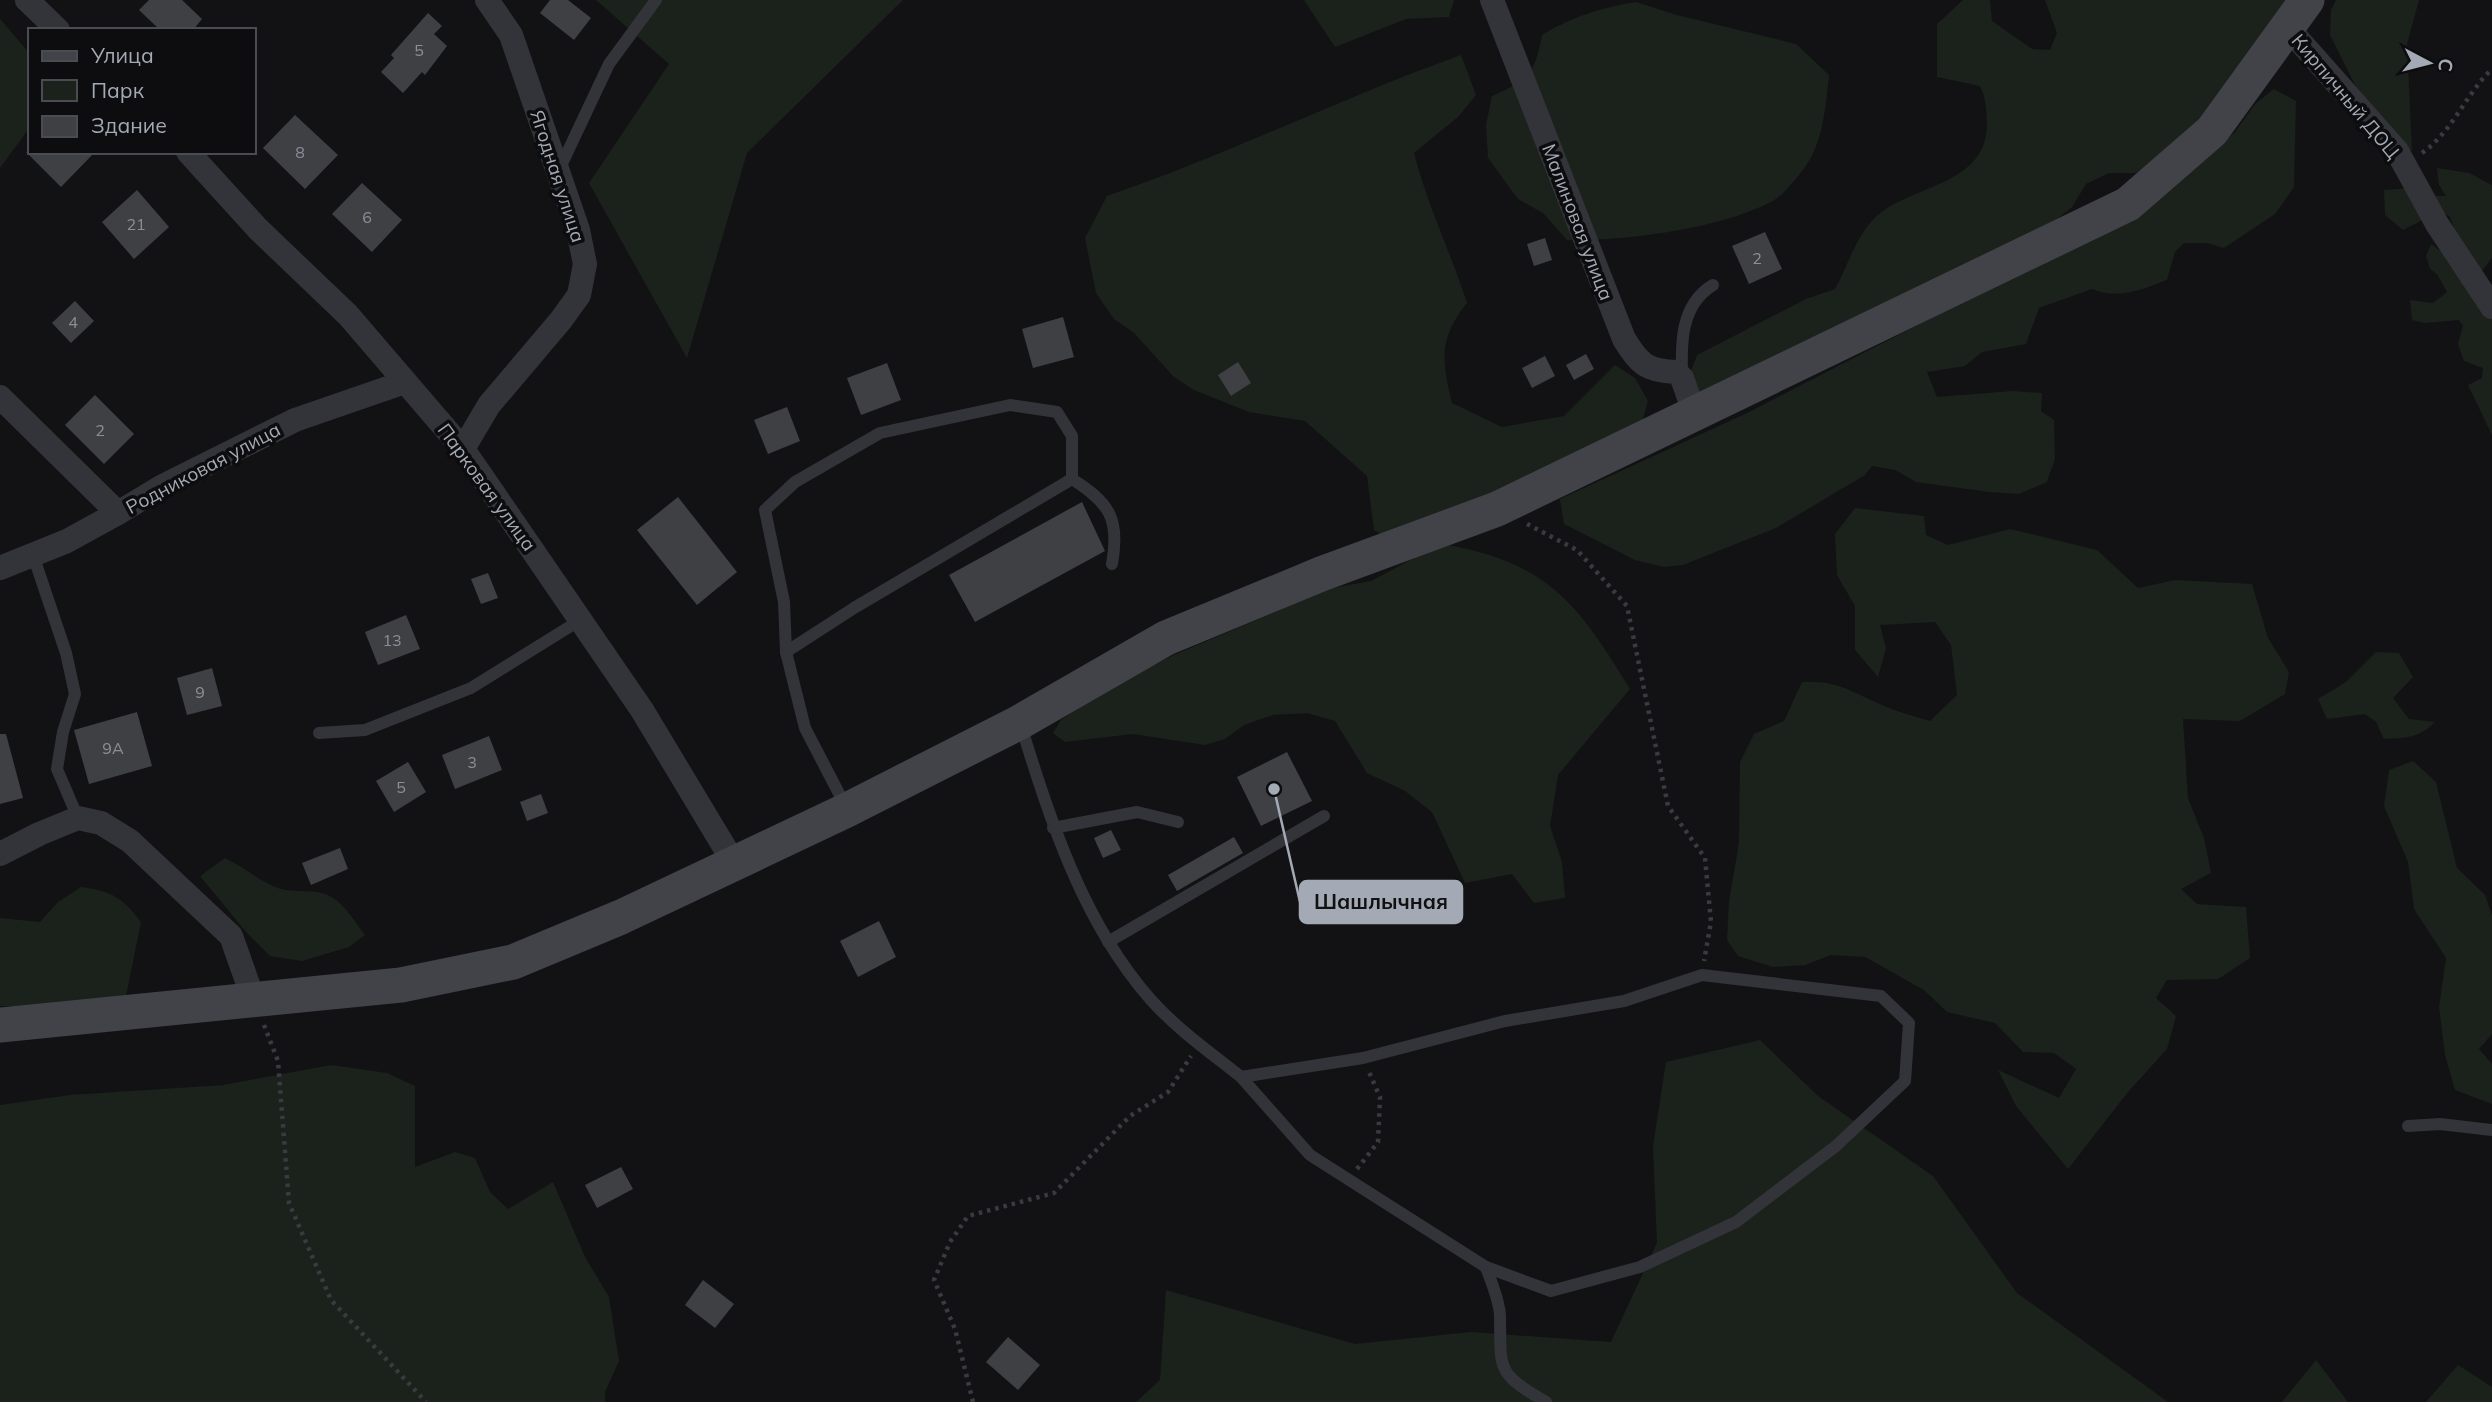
<svg xmlns="http://www.w3.org/2000/svg" width="2492" height="1402" font-family="Mulish,sans-serif">
  <rect width="100%" height="100%" fill="#121214"/>
  <g fill="#1a221b">
    <polygon points="596,0 903,0 747,153 687,358 589,183 669,64"/>
    <polygon points="1304,0 1454,0 1449,17 1406,19 1335,47"/>
    <path d="M1963 0H1990L1992 21 2032 49 2050 50 2057 33 2045 0H2301L2255 63 2160 165 2135 173H2109L2086 184 2072 207 2046 228 1701 397 1684 390 1697 355 1806 299 1835 289C1849 264 1856 234 1878 215 1915 184 1988 185 1987 122 1986 108 1986 98 1980 86L1937 77V24Z"/>
    <polygon points="2336,0 2419,0 2407,44 2412,151 2378,131 2330,35 2331,10"/>
    <path d="M1636 2 1677 15 1796 44 1829 75C1826 105 1823 143 1805 167 1797 178 1783 196 1771 202 1718 229 1626 241 1567 240L1543 213 1518 199 1488 158 1486 125 1492 96C1528 80 1535 74 1542 35 1573 16 1601 8 1636 2Z"/>
    <polygon points="0,19 30,54 30,127 0,168"/>
    <path d="M1461 55 1476 95 1458 117 1414 153C1427 204 1451 253 1467 303 1438 339 1442 361 1452 403L1502 427 1564 416 1615 365 1635 378 1648 401 1640 429 1388 538 1374 530 1367 476 1305 421 1249 412 1194 390 1174 377 1134 333 1114 319 1096 293 1085 238 1107 196C1227 155 1341 98 1461 55Z"/>
    <path d="M2274 89 2296 101 2294 187 2275 214 2224 248 2207 243H2184L2175 252 2167 280C2140 290 2119 300 2092 289L2039 308 2026 344 1982 352 1965 366 1927 372 1937 397 2013 391 2042 393 2041 411 2054 420 2055 459 2047 482 2019 494 1989 492 1916 482 1895 470 1872 466 1865 475 1776 528 1683 565 1664 567 1635 560 1564 524 1560 499 1745 414 1976 295 2168 189 2235 132 2255 104Z"/>
    <polygon points="2437,168 2469,173 2492,185 2492,258 2471,284 2492,310 2492,435 2468,385 2482,378 2483,368 2464,361 2458,344 2463,326 2459,320 2425,323 2412,320 2410,300 2433,303 2447,292 2437,274 2430,269 2426,256 2431,244 2450,258 2458,238 2450,217 2440,211 2403,230 2385,215 2384,190 2410,188 2419,196 2446,196 2439,185"/>
    <path d="M1855 508 1924 516 1926 535 1948 545 2010 529 2097 550 2138 588 2175 580 2252 584 2268 638 2289 672 2285 694 2240 721 2183 719 2188 798 2204 838 2211 873 2181 889 2197 904 2246 907 2250 958 2218 979 2167 980 2156 998 2176 1016 2167 1049 2128 1092 2068 1169 2016 1106 1998 1070 2059 1098 2076 1069 2054 1053 2023 1052 1995 1023 1947 1012 1924 990 1865 957 1831 955 1805 965 1773 967 1738 956 1727 940 1729 901 1739 843 1740 762 1754 734 1784 721 1802 682C1838 680 1851 692 1882 705 1897 712 1914 716 1930 721L1957 695 1951 645 1935 622 1880 625 1886 648 1878 677 1855 650V606L1837 575 1835 534Z"/>
    <path d="M1441 544C1546 561 1577 602 1630 689L1558 775 1550 826 1562 862 1565 898 1534 903 1512 874 1465 883 1432 812 1405 791 1367 773 1335 721 1307 713 1273 715 1244 725 1225 739 1205 745 1133 734 1065 742 1053 733 1061 720 1115 684 1174 655 1280 610 1310 592 1371 581Z"/>
    <path d="M2376 652 2399 653 2413 677 2393 698 2409 719 2435 722C2419 738 2406 738 2384 739L2376 722 2365 714 2327 719 2318 699 2346 682Z"/>
    <polygon points="2413,761 2436,782 2457,868 2485,895 2492,915 2492,1034 2479,1049 2492,1064 2492,1104 2455,1090 2445,1055 2439,1007 2446,958 2414,909 2408,862 2384,806 2389,770"/>
    <path d="M225 858C242 866 256 878 273 886 290 894 305 889 322 893 341 897 354 921 365 935L349 947 302 961 270 956 246 932 200 876Z"/>
    <path d="M81 887C111 891 122 897 141 922L126 996 39 1006H0V918L40 922 58 902Z"/>
    <polygon points="1760,1040 1818,1096 1933,1176 2017,1293 2168,1402 1136,1402 1160,1380 1166,1290 1355,1344 1471,1332 1611,1342 1657,1243 1653,1146 1666,1062"/>
    <polygon points="331,1065 387,1073 415,1086 415,1167 455,1152 475,1158 490,1192 508,1209 553,1182 585,1257 609,1297 619,1361 605,1392 605,1402 0,1402 0,1105 70,1095 223,1085"/>
    <polygon points="2316,1360 2348,1402 2282,1402"/>
    <polygon points="2458,1365 2492,1387 2492,1402 2426,1402"/>
  </g>
  <g fill="#3e4044">
    <polygon points="149,0 182,0 202,19 193,30 160,30 139,10"/>
    <polygon points="550,0 568,0 591,18 574,40 540,13"/>
    <polygon points="428,13 442,26 434,34 447,46 425,75 422,72 403,93 381,72 394,58 391,55"/>
    <polygon points="295,115 338,155 305,189 263,148"/>
    <polygon points="26,152 95,152 61,187"/>
    <polygon points="362,183 402,220 372,252 332,214"/>
    <polygon points="137,190 169,227 134,259 102,222"/>
    <polygon points="1765,232 1782,269 1749,284 1732,246"/>
    <polygon points="1545,238 1552,260 1534,266 1527,244"/>
    <polygon points="75,301 94,321 71,343 52,323"/>
    <polygon points="1063,317 1074,357 1033,368 1022,329"/>
    <polygon points="1586,354 1594,369 1574,380 1566,365"/>
    <polygon points="1545,356 1555,376 1532,388 1522,368"/>
    <polygon points="1238,362 1251,383 1231,396 1218,375"/>
    <polygon points="887,363 901,400 861,415 847,378"/>
    <polygon points="95,395 134,434 104,464 65,425"/>
    <polygon points="787,407 800,441 768,454 754,420"/>
    <polygon points="678,497 737,572 697,605 637,530"/>
    <polygon points="1082,502 1105,551 975,622 949,575"/>
    <polygon points="488,573 498,598 481,604 471,579"/>
    <polygon points="406,615 420,649 378,665 365,632"/>
    <polygon points="212,668 222,706 187,715 177,678"/>
    <polygon points="137,712 152,766 89,784 74,730"/>
    <polygon points="0,734 6,734 23,798 0,804"/>
    <polygon points="489,736 502,770 455,789 442,755"/>
    <polygon points="1287,752 1312,801 1261,826 1237,777"/>
    <polygon points="408,762 426,792 394,812 376,781"/>
    <polygon points="541,794 548,813 527,821 520,802"/>
    <polygon points="1111,830 1121,850 1103,858 1094,838"/>
    <polygon points="1234,837 1243,853 1177,891 1168,875"/>
    <polygon points="340,848 348,869 311,885 302,863"/>
    <polygon points="879,921 896,957 858,977 840,941"/>
    <polygon points="621,1167 633,1189 597,1208 585,1185"/>
    <polygon points="703,1280 734,1304 715,1328 685,1305"/>
    <polygon points="1008,1337 1040,1365 1018,1390 986,1362"/>
  </g>
  <g fill="none" stroke-linecap="round" stroke-linejoin="round">
    <g stroke="#393b40" stroke-width="4.5" stroke-dasharray="3.5 5" stroke-linecap="butt">
      <path d="M2422 153C2453 131 2465 95 2492 69"/>
      <polyline points="1527,524 1577,550 1627,606 1668,806 1705,858 1711,922 1704,961"/>
      <polyline points="264,1025 278,1061 289,1203 331,1300 426,1402"/>
      <polyline points="1357,1169 1378,1142 1380,1097 1369,1072"/>
      <polyline points="973,1402 955,1329 934,1280 950,1242 968,1216 1054,1193 1130,1116 1168,1092 1191,1056"/>
    </g>
    <g stroke="#333439" stroke-width="12">
      <polyline points="559,170 609,64 656,0"/>
      <path d="M1682 377C1681 344 1680 305 1713 285"/>
      <polyline points="33,555 66,653 75,694 63,732 57,769 78,818"/>
      <polyline points="786,652 854,608 1072,479"/>
      <path d="M1021 726C1051 822 1083 923 1151 1000 1177 1029 1211 1053 1241 1077L1363 1058 1505 1021 1624 1001 1702 975 1881 996 1909 1023 1905 1081 1836 1146 1736 1222 1640 1267 1551 1291 1486 1267 1310 1155 1241 1077"/>
      <polyline points="319,733 365,730 471,688 582,619"/>
      <path d="M846 807 805 728 786 652 784 602 765 510 795 482 880 433 1010 405 1057 412 1072 436V479C1110 503 1120 519 1112 564"/>
      <polyline points="1053,828 1137,812 1178,822"/>
      <polyline points="1108,942 1324,816"/>
      <polyline points="2408,1126 2440,1124 2492,1130"/>
      <path d="M1486 1267C1491 1282 1499 1299 1500 1315 1501 1370 1495 1372 1546 1402"/>
    </g>
    <g stroke="#333439" stroke-width="24">
      <polyline points="27,0 58,30"/>
      <path d="M1492 0 1624 339C1639 364 1647 371 1676 372L1682 378 1694 412"/>
      <polyline points="2288,28 2397,151 2437,224 2492,307"/>
      <polyline points="188,152 258,229 348,315 463,449 642,710 734,863"/>
      <polyline points="0,397 118,513 161,487 295,420 405,382"/>
      <polyline points="463,449 489,405 561,320 579,295 585,264 578,230 511,35 487,0"/>
      <polyline points="0,568 67,541 118,513"/>
      <polyline points="0,854 39,834 78,818 101,823 130,841 231,936 253,998"/>
    </g>
    <polyline stroke="#414349" stroke-width="35" points="0,1025 401,985 513,962 621,917 847,810 1020,722 1166,638 1321,574 1497,509 2128,204 2212,131 2307,0"/>
  </g>
  <g text-anchor="middle" stroke-width="7" stroke-linejoin="round" paint-order="stroke">
    <g font-size="16" fill="#8a9099">
      <text x="419" y="56">5</text>
      <text x="300" y="158">8</text>
      <text x="367" y="223">6</text>
      <text x="136" y="230">21</text>
      <text x="1757" y="264">2</text>
      <text x="73" y="328">4</text>
      <text x="100" y="436">2</text>
      <text x="392" y="646">13</text>
      <text x="200" y="698">9</text>
      <text x="113" y="754">9А</text>
      <text x="472" y="768">3</text>
      <text x="401" y="793">5</text>
    </g>
    <g font-size="19" fill="#a3aab5" stroke="#0d0d0f">
      <text transform="translate(2346 96) rotate(50)" y="7">Кирпичный ДОЦ</text>
      <text transform="translate(558 176) rotate(72)" y="7">Ягодная улица</text>
      <text transform="translate(1578 222) rotate(69)" y="7">Малиновая улица</text>
      <text transform="translate(203 468) rotate(-28)" y="7">Родниковая улица</text>
      <text transform="translate(487 487) rotate(54)" y="7">Парковая улица</text>
    </g>
  </g>
  <path fill="none" stroke="#a3aab5" stroke-width="2.5" d="M1274 789L1300 902"/>
  <circle fill="#a3aab5" stroke="#0d0d0f" stroke-width="2.5" cx="1274" cy="789" r="7"/>
  <rect fill="#a3aab5" stroke="#a3aab5" stroke-width="2.5" x="1300" y="881" width="162" height="42" rx="7"/>
  <g font-size="21" text-anchor="middle" font-weight="bold" fill="#111">
    <text x="1381" y="909">Шашлычная</text>
  </g>
  <rect x="28" y="28" width="228" height="126" fill="#0d0d0f" stroke="#494c51" stroke-width="2"/>
  <rect x="42" y="51" width="35" height="10" fill="#414349" stroke="#494c51" stroke-width="2"/>
  <text x="91" y="63" font-size="21" fill="#a3aab5">Улица</text>
  <rect x="42" y="80" width="35" height="21" fill="#1a221b" stroke="#494c51" stroke-width="2"/>
  <text x="91" y="98" font-size="21" fill="#a3aab5">Парк</text>
  <rect x="42" y="116" width="35" height="21" fill="#3e4044" stroke="#494c51" stroke-width="2"/>
  <text x="91" y="133" font-size="21" fill="#a3aab5">Здание</text>
  <g transform="translate(2429 63) rotate(97)" stroke="#0d0d0f" stroke-width="5" paint-order="stroke">
  <path d="M0-5L12 26L0 18L-12 26Z" fill="#a3aab5"/>
  <text y="-10" font-size="19" font-weight="bold" text-anchor="middle" fill="#a3aab5">С</text>
  </g>
</svg>
